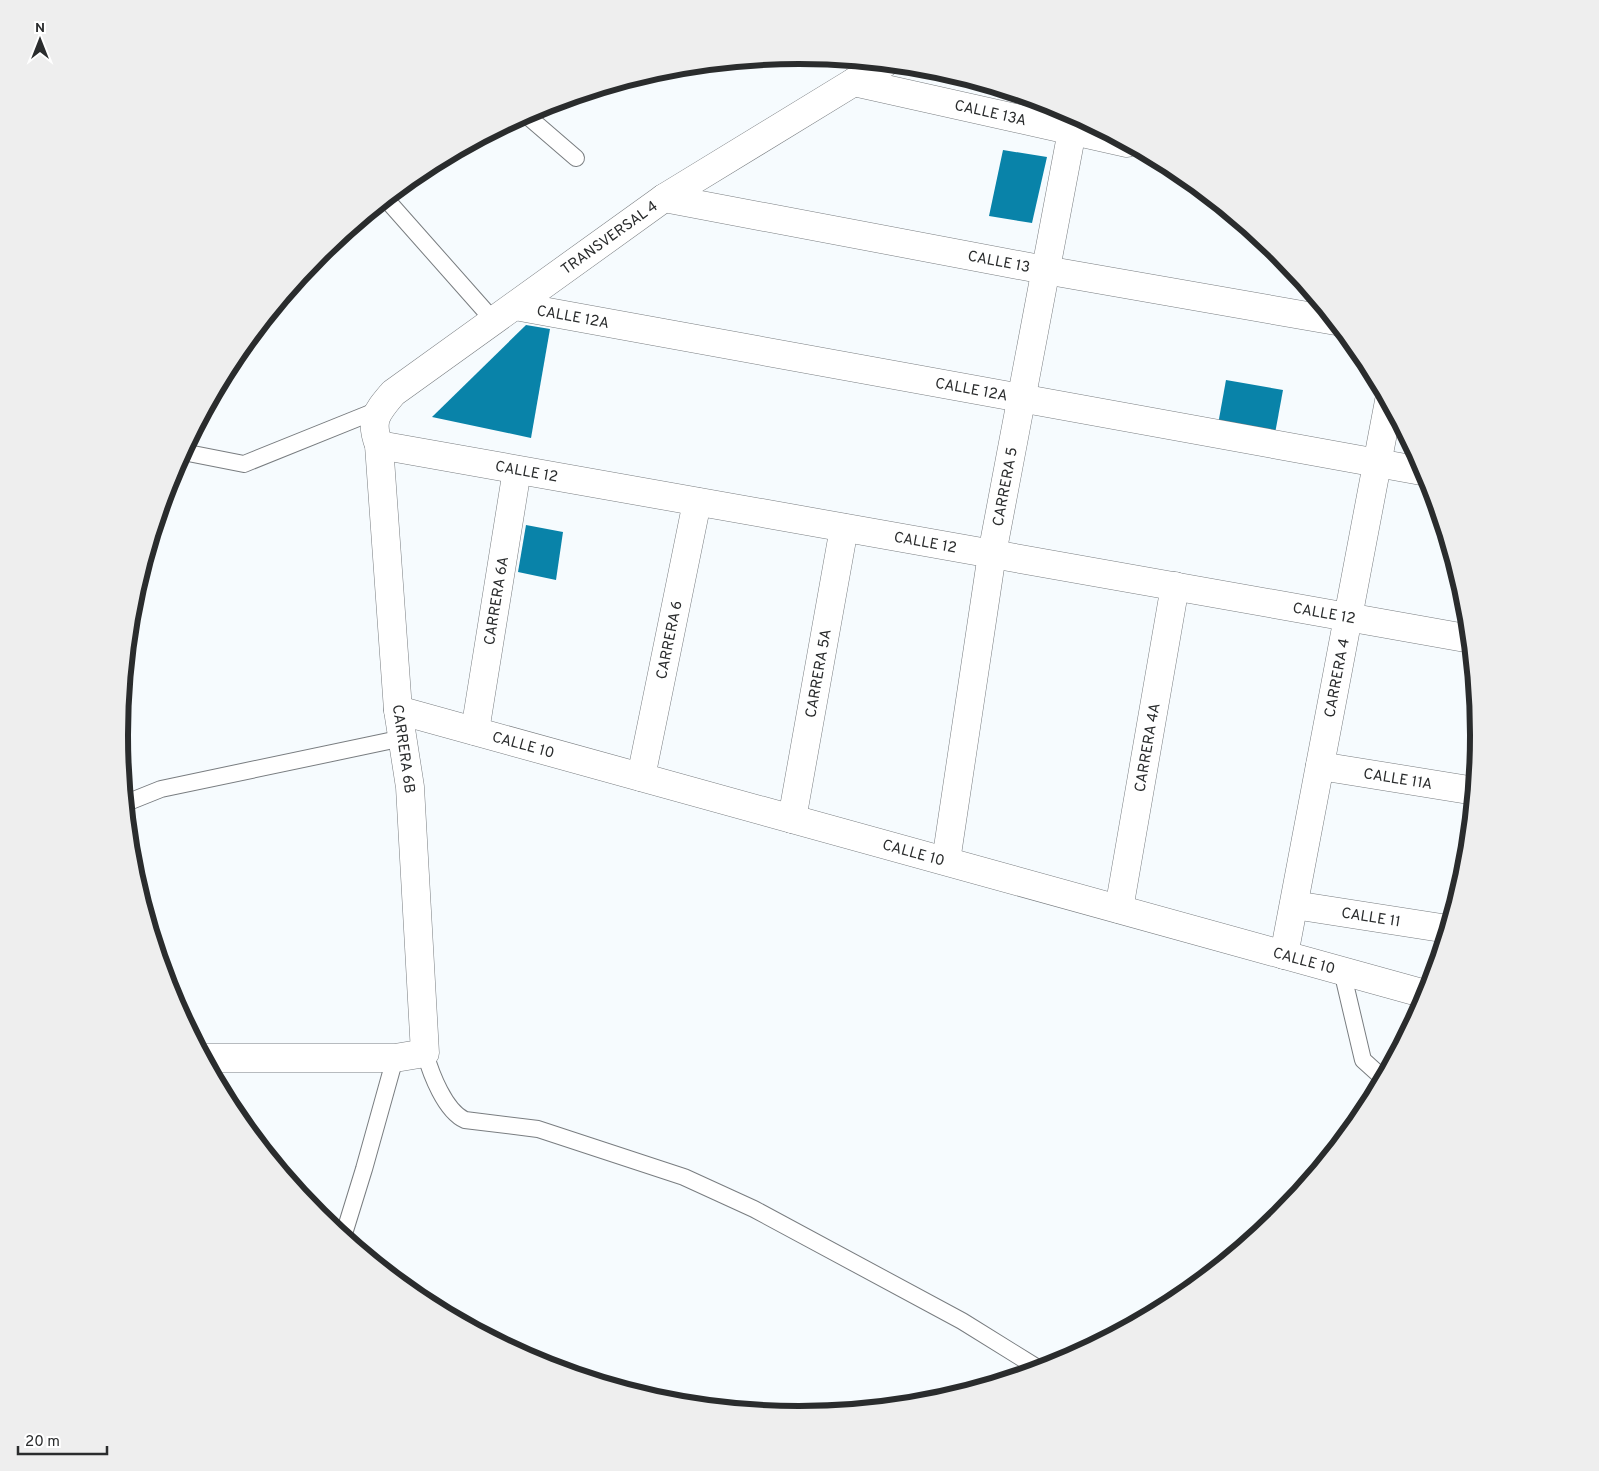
<svg xmlns="http://www.w3.org/2000/svg" width="1599" height="1471" font-family="Overpass,sans-serif">
  <rect width="100%" height="100%" fill="#f6fbfe"/>
  <g fill="#0983a9">
    <polygon points="1003,150 1047,157 1032,223 989,216"/>
    <polygon points="526,325 550,329 531,438 432,417"/>
    <polygon points="1226,380 1283,390 1274,439 1217,430"/>
    <polygon points="526,525 563,532 556,580 518,572"/>
  </g>
  <g fill="none" stroke-linecap="round" stroke-linejoin="round">
    <g stroke="#797d80" stroke-width="18">
      <g id="lane">
        <polyline points="525,114 576,158"/>
        <polyline points="386,199 494,321"/>
        <polyline points="183,452 244,464 378,410"/>
        <polyline points="126,803 161,789 403,738"/>
        <polyline points="1342,971 1363,1060 1384,1079"/>
        <path d="M425 1053C431 1074 445 1111 465 1120L538 1129 684 1177 754 1209 962 1321 1041 1370"/>
        <polyline points="343,1237 364,1169 395,1058"/>
      </g>
    </g>
    <g stroke="#797d80" stroke-width="29">
      <g id="street">
        <path id="s1" d="M854 82 1127 143"/>
        <path id="s2" d="M664 198 1045 270 1336 321"/>
        <path id="s3" d="M515 306 1427 472"/>
        <path id="s4" d="M379 445 1471 639"/>
        <path id="s5" d="M398 710 1429 995"/>
        <path id="s6" d="M475 731 517 470"/>
        <path id="s7" d="M1320 766 1475 791"/>
        <path id="s8" d="M641 777 697 502"/>
        <path id="s9" d="M792 819 844 528"/>
        <path id="s10" d="M946 861 992 554 1075 115"/>
        <path id="s11" d="M1294 905 1448 929"/>
        <path id="s12" d="M1119 909 1175 586"/>
        <path id="s13" d="M204 1058H395L425 1053 410 787 398 710 379 445C369 420 377 412 393 393L664 198 885 63"/>
      </g>
    </g>
    <g stroke="#797d80" stroke-width="29">
      <g id="secondary">
        <path id="s14" d="M1284 955 1389 401"/>
      </g>
    </g>
    <use href="#lane" stroke="#fff" stroke-width="16"/>
    <use href="#street" stroke="#fff" stroke-width="28"/>
    <use href="#secondary" stroke="#fff" stroke-width="28"/>
  </g>
  <g text-anchor="middle" stroke-width="5" stroke-linejoin="round" paint-order="stroke">
    <g font-size="15" fill="#2a2c2d" stroke="#fff">
      <text dy="5" stroke="none"><textPath href="#s1" startOffset="140">CALLE 13A</textPath></text>
      <text dy="5" stroke="none"><textPath href="#s13" startOffset="1156">TRANSVERSAL 4</textPath></text>
      <text dy="5" stroke="none"><textPath href="#s2" startOffset="341">CALLE 13</textPath></text>
      <text dy="5" stroke="none"><textPath href="#s3" startOffset="59">CALLE 12A</textPath></text>
      <text dy="5" stroke="none"><textPath href="#s3" startOffset="464">CALLE 12A</textPath></text>
      <text dy="5" stroke="none"><textPath href="#s4" startOffset="150">CALLE 12</textPath></text>
      <text dy="5" stroke="none"><textPath href="#s10" startOffset="379">CARRERA 5</textPath></text>
      <text dy="5" stroke="none"><textPath href="#s4" startOffset="555">CALLE 12</textPath></text>
      <text dy="5" stroke="none"><textPath href="#s6" startOffset="132">CARRERA 6A</textPath></text>
      <text dy="5" stroke="none"><textPath href="#s4" startOffset="960">CALLE 12</textPath></text>
      <text dy="5" stroke="none"><textPath href="#s8" startOffset="140">CARRERA 6</textPath></text>
      <text dy="5" stroke="none"><textPath href="#s9" startOffset="148">CARRERA 5A</textPath></text>
      <text dy="5" stroke="none"><textPath href="#s14" startOffset="282">CARRERA 4</textPath></text>
      <text dy="5" stroke="none"><textPath href="#s5" startOffset="130">CALLE 10</textPath></text>
      <text dy="5" stroke="none"><textPath href="#s12" startOffset="164">CARRERA 4A</textPath></text>
      <text transform="translate(404 749) rotate(82)" y="5">CARRERA 6B</text>
      <text dy="5" stroke="none"><textPath href="#s7" startOffset="79">CALLE 11A</textPath></text>
      <text dy="5" stroke="none"><textPath href="#s5" startOffset="535">CALLE 10</textPath></text>
      <text dy="5" stroke="none"><textPath href="#s11" startOffset="78">CALLE 11</textPath></text>
      <text dy="5" stroke="none"><textPath href="#s5" startOffset="940">CALLE 10</textPath></text>
    </g>
  </g>
  <path d="M0 0H1599V1471H0ZM128 735a671 671 0 1 1 1342 0a671 671 0 1 1-1342 0Z" fill="#eee" fill-rule="evenodd"/>
  <path fill="none" stroke="#2a2c2d" stroke-width="6" d="M128 735a671 671 0 1 1 1342 0a671 671 0 1 1-1342 0Z"/>
  <g transform="translate(40 40)" stroke="#ffffff" stroke-width="4" paint-order="stroke">
  <path d="M0-4L9 19L0 12L-9 19Z" fill="#2a2c2d"/>
  <text y="-8" font-size="14" font-weight="bold" text-anchor="middle" fill="#2a2c2d">N</text>
  </g>
  <path d="M18 1446v8h89v-8" fill="none" stroke="#2a2c2d" stroke-width="2.5"/>
  <text x="25" y="1446" font-size="15" fill="#2a2c2d" stroke="#ffffff" stroke-width="4" paint-order="stroke">20 m</text>
</svg>
